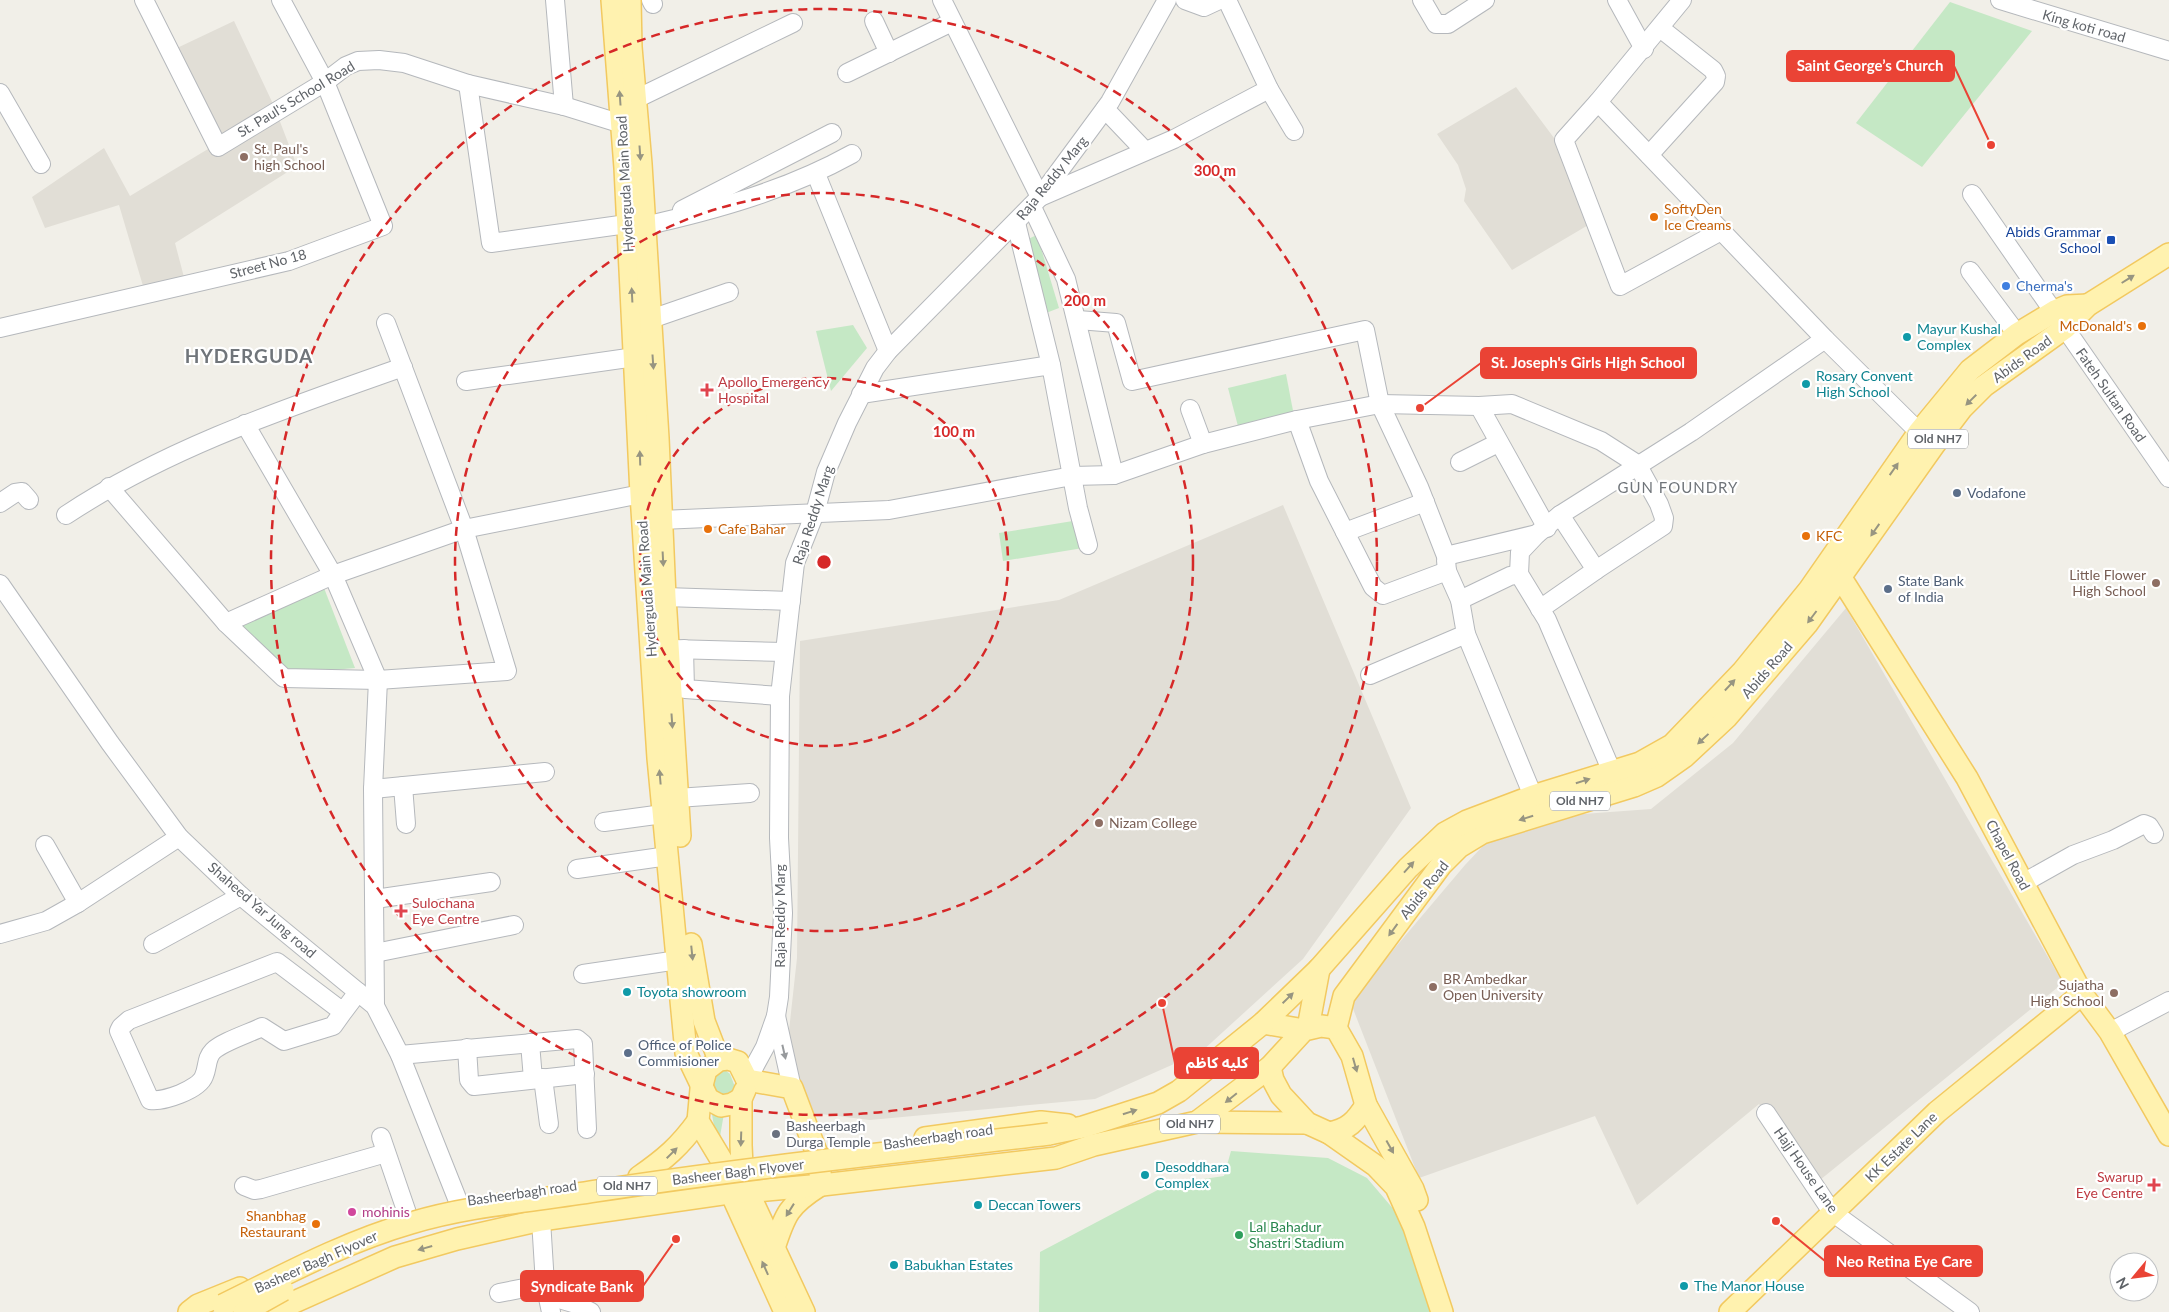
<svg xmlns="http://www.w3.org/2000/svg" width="2169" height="1312" font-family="Lato,'Noto Sans Arabic',sans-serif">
  <rect width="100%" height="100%" fill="#f1efe8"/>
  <g fill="#e1ded6">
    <polygon points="234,21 274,106 297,166 175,243 185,281 146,296 119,205 45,228 32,197 104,148 130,196 223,140 177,48"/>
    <polygon points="1516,87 1560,146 1590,224 1512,270 1464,201 1466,189 1458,165 1437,134"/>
    <polygon points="1283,505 1411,808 1303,959 1201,1052 1095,1099 870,1120 805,1112 784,1076 797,958 800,641 1059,600"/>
    <polygon points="1846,608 2063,983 1815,1184 1759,1104 1637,1205 1595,1116 1419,1178 1350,1001 1465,865 1496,832 1525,824 1583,814 1651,809 1733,743"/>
  </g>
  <g fill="#c5e8c5">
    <polygon points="1950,2 2032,31 1922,167 1856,123"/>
    <polygon points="1037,235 1059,308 1046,313 1028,239"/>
    <polygon points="853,325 867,348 831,391 816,331"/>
    <polygon points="1286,374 1294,416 1239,430 1228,388"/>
    <polygon points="1079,520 1083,548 1003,561 999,533"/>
    <polygon points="324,588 355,668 288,674 239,626"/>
    <polygon points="725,1070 730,1074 735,1087 727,1096 718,1148 709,1098 711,1071"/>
    <polygon points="1231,1151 1328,1158 1367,1178 1401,1218 1430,1312 1039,1312 1040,1252 1169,1184 1224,1176"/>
  </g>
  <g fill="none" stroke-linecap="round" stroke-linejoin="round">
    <g stroke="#b5b8bc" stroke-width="20">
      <g id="minor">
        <polyline points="144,0 218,147 325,82 346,66 358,61 379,60 404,63 468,84 564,106 622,124 632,124"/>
        <polyline points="555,0 564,106"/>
        <polyline points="651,0 653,4"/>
        <polyline points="942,0 1040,197 1174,139 1269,89 1227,0"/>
        <polyline points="1185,0 1204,7 1219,0"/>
        <polyline points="1422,0 1436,24 1448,24 1485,0"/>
        <polyline points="1617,0 1644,49"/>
        <polyline points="1682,0 1598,102 1825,339 1919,432"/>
        <polyline points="2000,0 2169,51"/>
        <polyline points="874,21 889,53"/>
        <polyline points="847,73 952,22"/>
        <polyline points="468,84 491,243 627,224"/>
        <polyline points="1269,89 1294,131"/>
        <polyline points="0,93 41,164"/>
        <polyline points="636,99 793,23"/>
        <polyline points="1598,102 1564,140 1620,286 1721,231"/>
        <polyline points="1105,109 1145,151"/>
        <polyline points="1649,155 1715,82 1716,76 1713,70 1660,28"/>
        <polyline points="816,174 888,351"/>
        <polyline points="1972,194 2169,478"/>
        <polyline points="1032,207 1066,279 1114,475"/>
        <polyline points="682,210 832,133"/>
        <polyline points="1016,223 1051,365"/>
        <path d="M644 226C716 210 787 190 852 154"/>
        <polyline points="1970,271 2017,334"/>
        <polyline points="651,319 729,292"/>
        <polyline points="1078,320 1116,323 1132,381 1365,330 1380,404 1419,487 1446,556 1537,534 1520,552 1519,574 1547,620 1612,772"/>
        <polyline points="0,328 289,261 383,226 325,82 281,0"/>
        <polyline points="466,381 635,357"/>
        <polyline points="861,394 1051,365 1078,508 1088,545"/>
        <polyline points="1479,406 1547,528"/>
        <polyline points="1190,409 1203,444"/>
        <polyline points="1297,420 1319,481 1373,587 1383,595 1447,571"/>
        <polyline points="245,424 333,575 378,680 373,789 375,1006"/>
        <polyline points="1460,462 1498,443"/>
        <polyline points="109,487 226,623 284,678 378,680 507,671 464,529 386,323"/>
        <polyline points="0,503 15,493 22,492 29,500"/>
        <path d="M66 515C169 447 287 408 403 367"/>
        <polyline points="661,520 889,510 1072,476 1114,475 1203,444 1297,420 1380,404 1479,406 1512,404 1601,441 1637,464 1659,504 1664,518 1663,526 1596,570"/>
        <polyline points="1345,532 1425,502"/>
        <polyline points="1537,534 1560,515 1691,432 1825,339"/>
        <polyline points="0,584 110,743 179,837 241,896 375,1006 400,1055 458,1201"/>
        <polyline points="665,597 791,601"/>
        <polyline points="1460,600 1510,576 1519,574"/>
        <polyline points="1540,609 1596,570 1560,515"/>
        <polyline points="226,623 333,575 464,529 641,494"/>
        <polyline points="1466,634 1533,796"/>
        <polyline points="672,649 784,652"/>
        <polyline points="684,649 685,689 780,696"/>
        <polyline points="1370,675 1466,634 1460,600 1447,571 1446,560"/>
        <polyline points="403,786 406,824"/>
        <polyline points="373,789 545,772"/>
        <polyline points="677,798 750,793"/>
        <polyline points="604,822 663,814"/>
        <polyline points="45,845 78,903"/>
        <polyline points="577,869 668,856"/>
        <polyline points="2023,883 2073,855 2113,840 2144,824 2149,826 2154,834"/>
        <polyline points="375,899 491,882"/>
        <polyline points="0,934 46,921 78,903 179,837"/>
        <polyline points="153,944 241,896"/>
        <polyline points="375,953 514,925"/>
        <polyline points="583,974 678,960"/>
        <path d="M343 1012 333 1026 284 1041 262 1027C250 1033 222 1042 213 1051 206 1058 208 1067 204 1076 199 1090 163 1102 150 1100L119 1031 121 1027 129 1020 277 962 343 1012 358 992"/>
        <polyline points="776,1016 792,1088"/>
        <polyline points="2110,1032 2169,1001"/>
        <polyline points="530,1043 533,1079"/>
        <polyline points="467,1048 469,1080 474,1086 585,1074"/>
        <polyline points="400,1055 577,1039 583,1044 587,1129"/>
        <polyline points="543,1078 549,1124"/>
        <polyline points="747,1080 765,1047 776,1016 779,997 783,913 779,838 780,696 795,563 815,513 826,472 847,423 875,368 888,351 1040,197 1110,102 1167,0"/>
        <polyline points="1766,1113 1832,1212 1970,1312"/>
        <polyline points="381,1137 408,1216"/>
        <polyline points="244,1186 254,1190 261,1189 386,1153"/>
        <polyline points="541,1220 545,1284 551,1312"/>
        <polyline points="499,1293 545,1284"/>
        <polyline points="549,1296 573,1303 591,1312"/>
      </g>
    </g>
    <g stroke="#f2c960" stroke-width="24">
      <g id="major">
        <polyline points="612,0 625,168 641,494 658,758 686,1053 708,1099 721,1106 732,1104 741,1099"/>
        <polyline points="630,0 631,47 641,164 658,438 665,597 680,836"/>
        <polyline points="1831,570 1841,578 1967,778 2082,994 2110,1032 2169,1135"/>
        <polyline points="691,944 704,1021 719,1060"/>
        <polyline points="1263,1023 1304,1030"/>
        <polyline points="1308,1028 1319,969"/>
        <polyline points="1336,1028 1344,996 1441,865 1459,847 1482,833 1634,786 1657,776 1684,757 1727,717 1807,624 1934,445 1962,408 1984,386 2065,328 2088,305 2169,254"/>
        <polyline points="1336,1028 1352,1056 1366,1105 1413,1189 1417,1200"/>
        <polyline points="1270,1067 1273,1080 1281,1095 1307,1123 1329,1133 1376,1166 1396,1187 1414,1227 1442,1312"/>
        <polyline points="747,1080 738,1062 728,1059 719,1060 706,1070 701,1089 698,1121 725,1166 731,1193 785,1312"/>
        <polyline points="747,1080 792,1088 817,1154 821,1179"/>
        <polyline points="745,1090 741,1099 741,1145 742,1166 748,1192 804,1312"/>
        <polyline points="1197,1122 1307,1123"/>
        <path d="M1329 1133C1348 1130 1356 1121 1366 1105"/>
        <polyline points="1049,1134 1083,1127 1158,1103 1179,1091 1263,1023 1319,969 1408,868 1445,833 1467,821 1533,796 1640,763 1672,745 1743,671 1809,590 1919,432 1970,370 2017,334 2055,311 2067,306 2088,305"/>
        <polyline points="925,1138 1041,1122 1068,1125"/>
        <path d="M639 1177C665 1159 680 1146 698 1121"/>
        <path d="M774 1248C785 1214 789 1205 819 1186"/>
        <polyline points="189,1312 198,1305 240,1288"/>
        <polyline points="272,1312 395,1257 457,1239 541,1220 722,1194 822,1185 1056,1158 1094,1145 1197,1122 1270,1067 1304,1030 1321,1026 1336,1028"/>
        <polyline points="1730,1312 1937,1112 2082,994"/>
      </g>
    </g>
    <use href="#minor" stroke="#fff" stroke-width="18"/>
    <use href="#major" stroke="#fff2af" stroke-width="21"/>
    <g stroke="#f2c960" stroke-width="24" stroke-linecap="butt">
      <g id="major-bridge">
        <path d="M223 1305C284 1275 345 1242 411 1223 470 1205 535 1201 596 1191 746 1168 898 1152 1049 1134"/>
        <polyline points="244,1312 283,1290"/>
      </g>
    </g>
    <use href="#major-bridge" stroke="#fff2af" stroke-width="21"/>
  </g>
  <defs><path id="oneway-solid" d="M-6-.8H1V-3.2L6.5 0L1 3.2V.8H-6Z" transform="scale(1.25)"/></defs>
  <g fill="#979581">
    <use href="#oneway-solid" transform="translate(620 98) rotate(-94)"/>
    <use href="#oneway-solid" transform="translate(640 153) rotate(86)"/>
    <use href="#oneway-solid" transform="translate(2128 279) rotate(-32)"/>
    <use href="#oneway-solid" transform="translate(632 295) rotate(-93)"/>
    <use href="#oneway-solid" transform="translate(653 362) rotate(86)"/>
    <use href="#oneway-solid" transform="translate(1971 400) rotate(135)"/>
    <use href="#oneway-solid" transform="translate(640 458) rotate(-92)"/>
    <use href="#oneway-solid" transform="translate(1894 469) rotate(-55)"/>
    <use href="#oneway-solid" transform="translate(1875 530) rotate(125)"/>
    <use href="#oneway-solid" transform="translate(663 559) rotate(87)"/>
    <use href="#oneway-solid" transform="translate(1812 617) rotate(127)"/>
    <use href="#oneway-solid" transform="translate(1730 685) rotate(-47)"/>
    <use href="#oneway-solid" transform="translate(672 721) rotate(86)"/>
    <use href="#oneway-solid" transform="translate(1703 739) rotate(137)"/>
    <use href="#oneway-solid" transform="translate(660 777) rotate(-95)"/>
    <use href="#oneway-solid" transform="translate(1583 781) rotate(-17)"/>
    <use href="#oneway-solid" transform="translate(1526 818) rotate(163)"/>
    <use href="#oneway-solid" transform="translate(1409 867) rotate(-48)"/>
    <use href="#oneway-solid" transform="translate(1393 930) rotate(126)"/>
    <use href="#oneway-solid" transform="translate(692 953) rotate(84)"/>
    <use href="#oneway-solid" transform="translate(1288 998) rotate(-44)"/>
    <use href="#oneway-solid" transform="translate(1355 1065) rotate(74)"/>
    <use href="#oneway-solid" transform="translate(1231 1098) rotate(141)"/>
    <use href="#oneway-solid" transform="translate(1130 1112) rotate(-18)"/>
    <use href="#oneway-solid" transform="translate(741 1139) rotate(92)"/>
    <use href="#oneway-solid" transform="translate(1390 1147) rotate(61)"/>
    <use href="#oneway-solid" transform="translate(672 1153) rotate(-45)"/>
    <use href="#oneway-solid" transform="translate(790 1210) rotate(122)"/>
    <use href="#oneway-solid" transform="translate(425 1248) rotate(164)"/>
    <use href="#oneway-solid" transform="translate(765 1268) rotate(-114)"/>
  </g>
  <use fill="#979a9d" href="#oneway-solid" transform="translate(784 1052) rotate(77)"/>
  <g fill="none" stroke="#d62828" stroke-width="2.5" stroke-dasharray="9 6">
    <circle cx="824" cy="562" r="184"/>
    <circle cx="824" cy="562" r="369"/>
    <circle cx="824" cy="562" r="553"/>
  </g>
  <g fill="#8d6e63" stroke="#fff" stroke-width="2">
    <circle cx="244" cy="157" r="5"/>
    <circle cx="2156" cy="583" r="5"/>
    <circle cx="1099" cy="823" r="5"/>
    <circle cx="1433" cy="987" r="5"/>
    <circle cx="2114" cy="993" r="5"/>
  </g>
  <g fill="#e8710a" stroke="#fff" stroke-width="2">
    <circle cx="1654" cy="217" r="5"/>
    <circle cx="2142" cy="326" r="5"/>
    <circle cx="708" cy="529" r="5"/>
    <circle cx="1806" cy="536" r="5"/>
    <circle cx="316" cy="1224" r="5"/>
  </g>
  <rect fill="#1a4fb4" stroke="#fff" stroke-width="2" x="2106" y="235" width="10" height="10" rx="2.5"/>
  <circle fill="#3f7fe0" stroke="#fff" stroke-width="2" cx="2006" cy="286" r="5"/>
  <g fill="#0f9aa8" stroke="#fff" stroke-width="2">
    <circle cx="1907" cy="337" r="5"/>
    <circle cx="1806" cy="384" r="5"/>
    <circle cx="627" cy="992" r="5"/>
    <circle cx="1145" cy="1175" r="5"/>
    <circle cx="978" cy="1205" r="5"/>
    <circle cx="894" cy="1265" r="5"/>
    <circle cx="1684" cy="1286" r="5"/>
  </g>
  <g fill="#e0444e" stroke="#fff" stroke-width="2">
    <path d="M704.5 382.5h5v5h5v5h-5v5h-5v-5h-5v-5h5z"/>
    <path d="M398.5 903.5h5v5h5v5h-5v5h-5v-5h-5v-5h5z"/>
    <path d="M2151.5 1177.5h5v5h5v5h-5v5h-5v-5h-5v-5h5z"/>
  </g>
  <g fill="#5c6f8a" stroke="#fff" stroke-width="2">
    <circle cx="1957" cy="493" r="5"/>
    <circle cx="1888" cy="589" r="5"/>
    <circle cx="628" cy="1053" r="5"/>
  </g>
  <circle fill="#6b7280" stroke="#fff" stroke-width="2" cx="776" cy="1134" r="5"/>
  <circle fill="#d1479c" stroke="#fff" stroke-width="2" cx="352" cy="1212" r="5"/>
  <circle fill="#2e9e5b" stroke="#fff" stroke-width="2" cx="1239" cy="1235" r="5"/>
  <g text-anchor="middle" stroke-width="4.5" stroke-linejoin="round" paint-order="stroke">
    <g fill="#fff" stroke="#8f9295" stroke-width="1">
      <rect x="1908" y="429.5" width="60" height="19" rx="4"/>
      <rect x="1550" y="791.5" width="60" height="19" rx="4"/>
      <rect x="1160" y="1114.5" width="60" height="19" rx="4"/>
      <rect x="597" y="1176.5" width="60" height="19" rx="4"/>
    </g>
    <g font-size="12" font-weight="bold" fill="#5f6368">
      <text x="1938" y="443">Old NH7</text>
      <text x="1580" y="805">Old NH7</text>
      <text x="1190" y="1128">Old NH7</text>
      <text x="627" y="1190">Old NH7</text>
    </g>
    <g font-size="14" fill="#5f6368" stroke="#fff">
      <text transform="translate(2084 26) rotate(16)" y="5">King koti road</text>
      <text transform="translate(296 99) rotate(-31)" y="5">St. Paul's School Road</text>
      <text transform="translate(1052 178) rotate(-51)" y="5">Raja Reddy Marg</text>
      <text transform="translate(625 184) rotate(-93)" y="5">Hyderguda Main Road</text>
      <text transform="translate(268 264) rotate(-15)" y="5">Street No 18</text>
      <text transform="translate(2022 359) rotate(-36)" y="5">Abids Road</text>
      <text transform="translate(2111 395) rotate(55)" y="5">Fateh Sultan Road</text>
      <text transform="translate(813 515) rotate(-72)" y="5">Raja Reddy Marg</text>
      <text transform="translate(647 589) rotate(-94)" y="5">Hyderguda Main Road</text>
      <text transform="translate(1767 670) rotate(-49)" y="5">Abids Road</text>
      <text transform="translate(2008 855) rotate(62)" y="5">Chapel Road</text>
      <text transform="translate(1424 890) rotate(-52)" y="5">Abids Road</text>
      <text transform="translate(262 910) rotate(41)" y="5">Shaheed Yar Jung road</text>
      <text transform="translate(780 916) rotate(-90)" y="5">Raja Reddy Marg</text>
      <text transform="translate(938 1137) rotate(-8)" y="5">Basheerbagh road</text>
      <text transform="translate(1901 1147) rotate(-44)" y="5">KK Estate Lane</text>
      <text transform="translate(1806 1170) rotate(55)" y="5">Hajj House Lane</text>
      <text transform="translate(738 1172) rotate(-7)" y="5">Basheer Bagh Flyover</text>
      <text transform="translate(522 1193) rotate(-8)" y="5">Basheerbagh road</text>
      <text transform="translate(316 1262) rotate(-24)" y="5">Basheer Bagh Flyover</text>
    </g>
    <g font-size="14" fill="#785e54" stroke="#fff" text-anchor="start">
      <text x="254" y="154">St. Paul's<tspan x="254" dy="16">high School</tspan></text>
      <text x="2146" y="580" text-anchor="end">Little Flower<tspan x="2146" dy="16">High School</tspan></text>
      <text x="1109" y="828">Nizam College</text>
      <text x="1443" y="984">BR Ambedkar<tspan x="1443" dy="16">Open University</tspan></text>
      <text x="2104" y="990" text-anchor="end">Sujatha<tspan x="2104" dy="16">High School</tspan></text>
    </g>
    <g font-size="14" fill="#c56008" stroke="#fff" text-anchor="start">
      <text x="1664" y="214">SoftyDen<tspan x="1664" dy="16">Ice Creams</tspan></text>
      <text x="2132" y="331" text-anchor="end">McDonald's</text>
      <text x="718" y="534">Cafe Bahar</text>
      <text x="1816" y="541">KFC</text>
      <text x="306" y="1221" text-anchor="end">Shanbhag<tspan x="306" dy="16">Restaurant</tspan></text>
    </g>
    <g font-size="14" fill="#164399" stroke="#fff" text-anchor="end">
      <text x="2101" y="237">Abids Grammar<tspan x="2101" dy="16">School</tspan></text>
    </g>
    <g font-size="14" fill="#366cbe" stroke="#fff" text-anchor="start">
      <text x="2016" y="291">Cherma's</text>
    </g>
    <g font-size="14" fill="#0d838f" stroke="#fff" text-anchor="start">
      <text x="1917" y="334">Mayur Kushal<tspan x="1917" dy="16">Complex</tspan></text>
      <text x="1816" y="381">Rosary Convent<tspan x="1816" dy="16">High School</tspan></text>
      <text x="637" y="997">Toyota showroom</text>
      <text x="1155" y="1172">Desoddhara<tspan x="1155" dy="16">Complex</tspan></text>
      <text x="988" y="1210">Deccan Towers</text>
      <text x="904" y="1270">Babukhan Estates</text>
      <text x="1694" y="1291">The Manor House</text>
    </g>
    <g font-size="14" fill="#be3a42" stroke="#fff" text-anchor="start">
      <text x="718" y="387">Apollo Emergency<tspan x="718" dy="16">Hospital</tspan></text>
      <text x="412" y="908">Sulochana<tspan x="412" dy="16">Eye Centre</tspan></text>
      <text x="2143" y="1182" text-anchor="end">Swarup<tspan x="2143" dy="16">Eye Centre</tspan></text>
    </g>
    <g font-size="14" fill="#4e5e75" stroke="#fff" text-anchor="start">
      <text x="1967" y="498">Vodafone</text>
      <text x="1898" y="586">State Bank<tspan x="1898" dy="16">of India</tspan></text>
      <text x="638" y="1050">Office of Police<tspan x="638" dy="16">Commisioner</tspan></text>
    </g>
    <g font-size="14" fill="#5b616d" stroke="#fff" text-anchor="start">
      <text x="786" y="1131">Basheerbagh<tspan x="786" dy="16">Durga Temple</tspan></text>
    </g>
    <g font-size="14" fill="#b23c85" stroke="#fff" text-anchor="start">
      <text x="362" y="1217">mohinis</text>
    </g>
    <g font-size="14" fill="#27864d" stroke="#fff" text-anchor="start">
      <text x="1249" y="1232">Lal Bahadur<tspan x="1249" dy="16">Shastri Stadium</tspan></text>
    </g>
    <g font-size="15" letter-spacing="1" fill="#70757a" stroke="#fff">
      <text x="1678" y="493">GUN FOUNDRY</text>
    </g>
    <g font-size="19" font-weight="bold" letter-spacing="1" fill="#70757a" stroke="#fff">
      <text x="249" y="363">HYDERGUDA</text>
    </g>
  </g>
  <circle cx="824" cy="562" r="8" fill="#d62828" stroke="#fff" stroke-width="2.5"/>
  <g font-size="15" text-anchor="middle" font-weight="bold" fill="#d62828" stroke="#fff" stroke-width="4.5" stroke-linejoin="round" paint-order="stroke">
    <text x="1215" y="176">300 m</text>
    <text x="1085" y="306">200 m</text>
    <text x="954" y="437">100 m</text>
  </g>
  <path fill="none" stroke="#ea4335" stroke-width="2" d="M1991 145L1954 66M1420 408L1481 363M1162 1003L1175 1063M1776 1221L1825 1261M676 1239L643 1286"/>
  <g fill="#ea4335" stroke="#fff" stroke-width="2">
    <circle cx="1991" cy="145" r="5"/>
    <circle cx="1420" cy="408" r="5"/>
    <circle cx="1162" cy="1003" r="5"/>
    <circle cx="1776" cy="1221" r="5"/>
    <circle cx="676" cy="1239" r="5"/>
  </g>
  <g fill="#ea4335" stroke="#ea4335" stroke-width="2">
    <rect x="1787" y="51" width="167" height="30" rx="5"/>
    <rect x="1481" y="348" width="215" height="30" rx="5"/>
    <rect x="1175" y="1048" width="83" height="30" rx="5"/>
    <rect x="1825" y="1246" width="157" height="30" rx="5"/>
    <rect x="521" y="1271" width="122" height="30" rx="5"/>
  </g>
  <g font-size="15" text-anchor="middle" font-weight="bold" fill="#fff">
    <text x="1870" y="71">Saint George’s Church</text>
    <text x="1588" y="368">St. Joseph's Girls High School</text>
    <text x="1217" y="1068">كليه كاظم</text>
    <text x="1904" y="1267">Neo Retina Eye Care</text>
    <text x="582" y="1292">Syndicate Bank</text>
  </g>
  <g transform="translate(2134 1277) rotate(241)"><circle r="24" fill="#ffffff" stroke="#bfc1c3"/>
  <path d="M0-4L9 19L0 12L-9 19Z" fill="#ea4335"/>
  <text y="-8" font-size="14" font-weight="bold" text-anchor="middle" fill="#5f6368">N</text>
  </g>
</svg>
